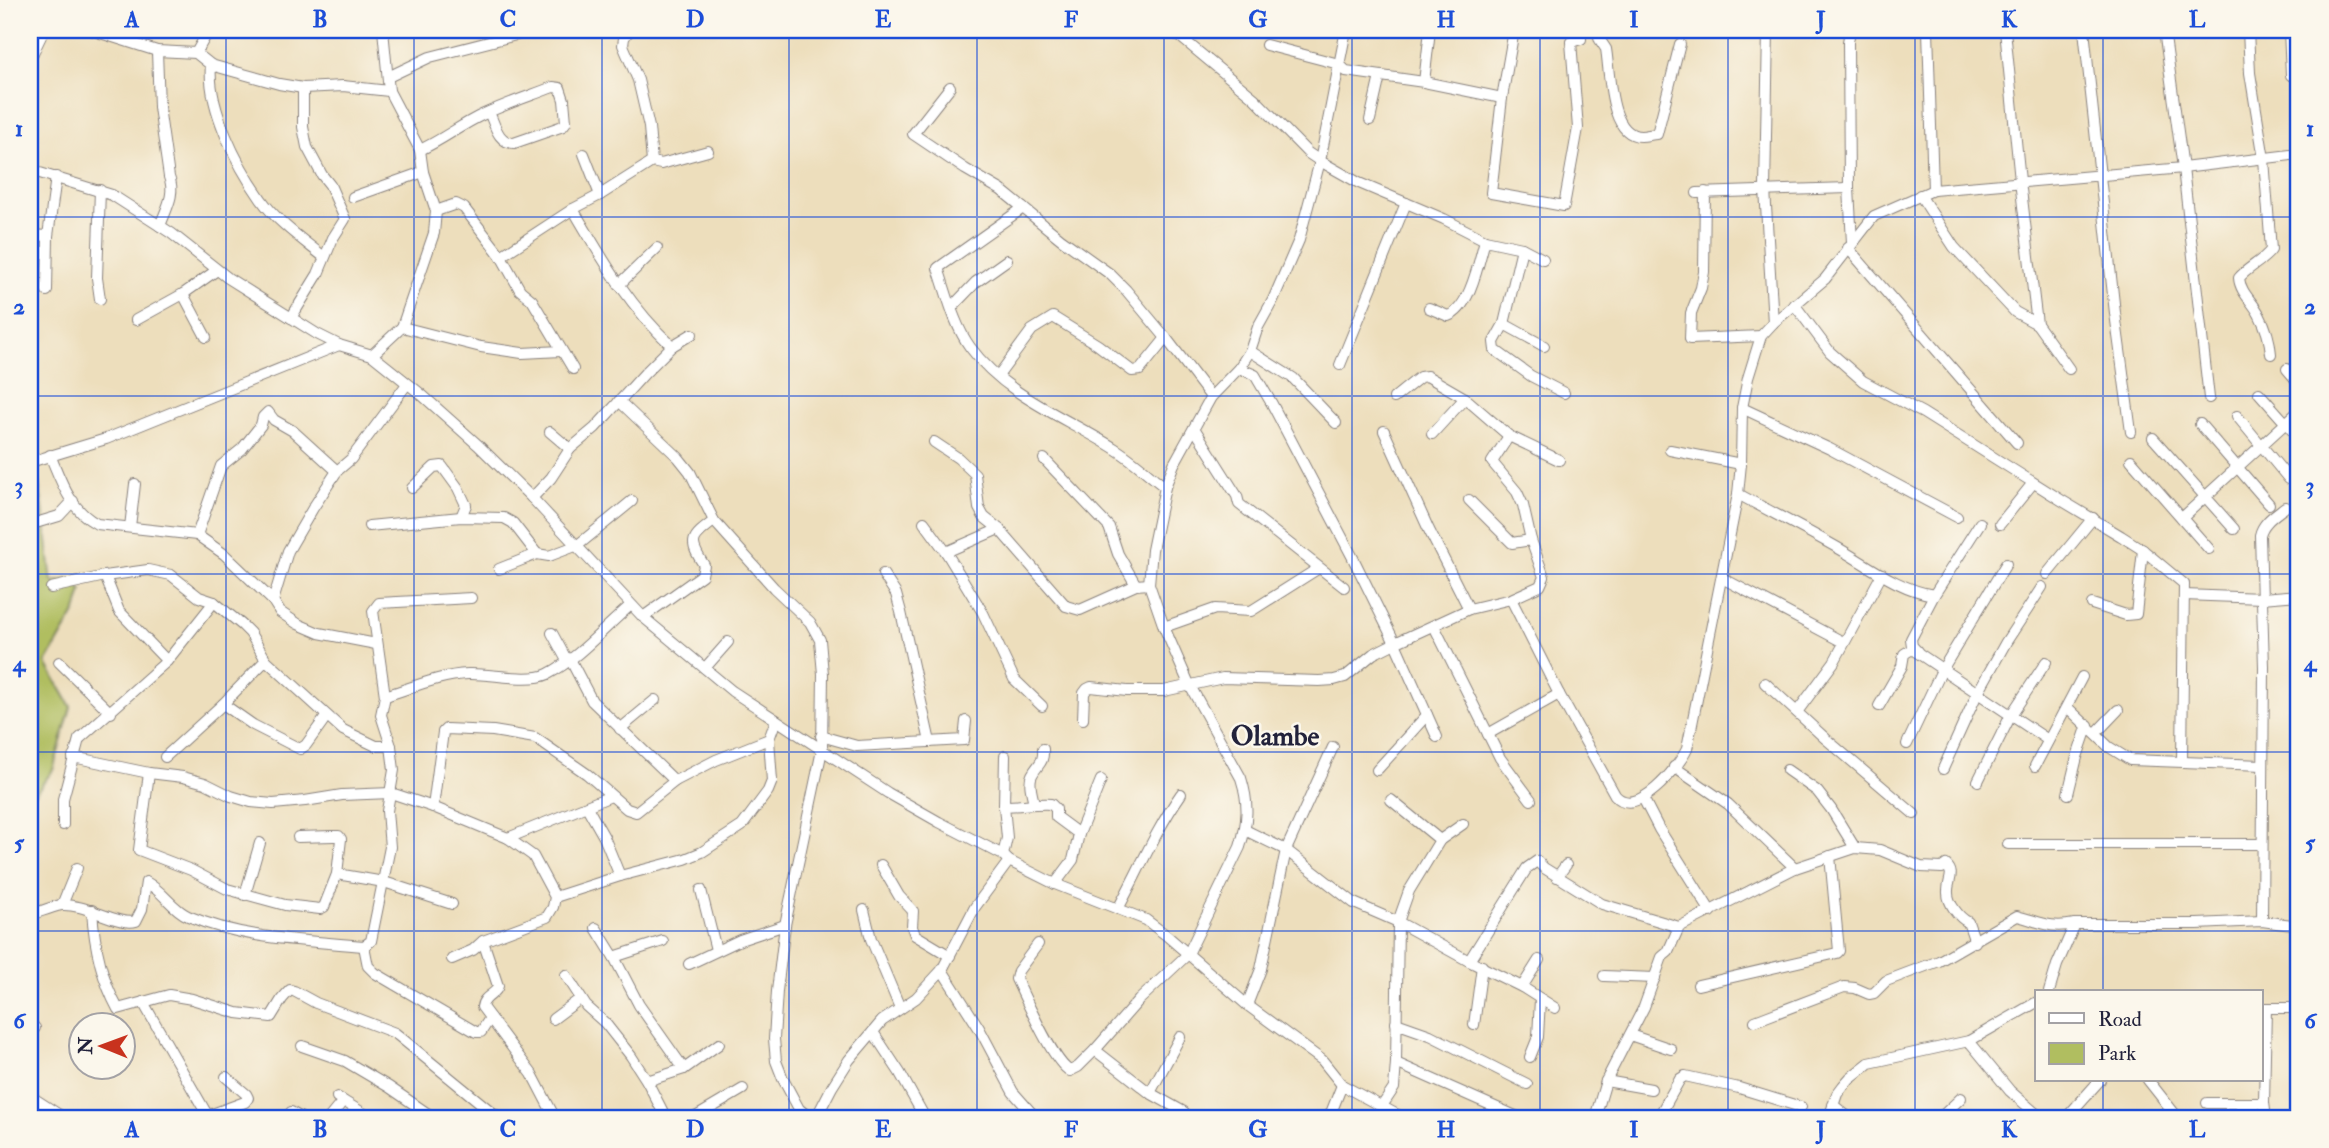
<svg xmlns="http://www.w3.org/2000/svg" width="2329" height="1148" font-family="'IM FELL Double Pica',serif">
  <rect width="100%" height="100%" fill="#fbf7ec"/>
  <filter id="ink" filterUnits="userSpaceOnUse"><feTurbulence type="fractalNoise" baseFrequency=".0143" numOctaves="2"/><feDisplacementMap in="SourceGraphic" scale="14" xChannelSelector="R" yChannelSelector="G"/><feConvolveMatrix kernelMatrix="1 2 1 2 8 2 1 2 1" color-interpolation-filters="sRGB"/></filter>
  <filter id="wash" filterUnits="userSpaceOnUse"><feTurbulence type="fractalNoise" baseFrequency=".00686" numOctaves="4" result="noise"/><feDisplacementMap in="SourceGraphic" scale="28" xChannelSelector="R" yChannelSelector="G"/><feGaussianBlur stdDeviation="1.57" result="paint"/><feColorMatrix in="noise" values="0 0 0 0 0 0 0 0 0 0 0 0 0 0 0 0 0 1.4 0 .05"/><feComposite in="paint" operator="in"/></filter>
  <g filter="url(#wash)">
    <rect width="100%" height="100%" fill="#eddebc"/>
    <polygon fill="#b0be60" stroke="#69704e" stroke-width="2" points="30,454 34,460 43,507 52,582 71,579 82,591 76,611 46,663 71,707 53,770 30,800"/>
  </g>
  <g filter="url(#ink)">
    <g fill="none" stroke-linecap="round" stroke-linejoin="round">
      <g stroke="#88807c" stroke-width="12">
        <g id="minor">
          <polyline points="91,30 157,51 196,53 211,65 279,84 303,88 343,86 389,91"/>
          <polyline points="629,30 624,38 623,45 638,80 649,127 652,162"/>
          <polyline points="1172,30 1254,98 1308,153 1320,161 1359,183 1444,219 1485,240 1522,248 1543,259"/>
          <polyline points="1514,30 1502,98 1491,193 1564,206 1578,128 1571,42 1581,39 1581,30"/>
          <path d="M1597 30 1600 40 1606 49C1610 72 1609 136 1641 136 1646 136 1652 134 1657 134L1680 44"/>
          <polyline points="1768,30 1765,189 1773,323"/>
          <polyline points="1850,30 1848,42 1849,188 1852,243"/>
          <polyline points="1928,30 1933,190"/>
          <polyline points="2005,30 2020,181 2037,324"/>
          <polyline points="2084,30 2115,313 2131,432"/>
          <polyline points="2164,30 2183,168 2209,398"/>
          <path d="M2248 30 2250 73 2264 159 2271 250C2262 262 2248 267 2239 278 2240 292 2253 302 2259 314 2266 327 2270 340 2271 354"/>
          <polyline points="2289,30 2291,75"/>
          <polyline points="1266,45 1339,64 1346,71 1424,82 1502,98"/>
          <path d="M157 51 159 107 169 177C176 194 166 209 160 226"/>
          <polyline points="196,53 209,30"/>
          <polyline points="30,59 44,30"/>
          <path d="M211 65C207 107 237 165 261 199 277 222 303 240 324 257"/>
          <polyline points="388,77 430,57 528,32"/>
          <polyline points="1424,82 1430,30"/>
          <polyline points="950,87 913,134 965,169 1001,190 1061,239 1110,274 1126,290 1166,338 1211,397"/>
          <polyline points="1370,120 1380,76"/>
          <path d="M420 150C442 140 461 125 482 115 505 104 530 96 553 87L560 88 564 100 566 122 563 126 514 143C498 143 495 125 489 112"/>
          <polyline points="584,154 600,195"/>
          <polyline points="30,170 112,195 171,233 228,278 317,334 339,345"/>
          <polyline points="100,190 97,278 100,299"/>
          <polyline points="1705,192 1704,272 1701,288 1691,313 1690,339 1761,336"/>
          <polyline points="1697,193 1849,188"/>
          <polyline points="1920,195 1954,247 2015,312 2037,324 2069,369"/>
          <polyline points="353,197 423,172"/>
          <path d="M1023 208 938 268C947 294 954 325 970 347 1006 396 1065 417 1114 448 1132 459 1148 474 1165 487"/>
          <path d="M573 209C603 260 628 305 672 346"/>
          <polyline points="436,211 456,204 464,208 501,256 520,290 532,300 573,369"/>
          <polyline points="30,235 48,236"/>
          <polyline points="1522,248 1504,324 1494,342 1495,350 1531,376 1564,393"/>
          <polyline points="1848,248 2017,443"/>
          <polyline points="501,256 573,209 600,195 652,162 661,164 708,151"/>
          <polyline points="619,285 657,248"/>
          <polyline points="47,291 48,236 56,177"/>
          <polyline points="183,294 206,337"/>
          <polyline points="1794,304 1830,352 1863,381 1923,413 2061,500 2121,536 2143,550 2184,584 2182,761"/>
          <polyline points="952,307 976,282 1007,260"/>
          <path d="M1429 308 1448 316C1470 309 1479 261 1485 240"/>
          <polyline points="291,318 318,274 333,238 345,219 330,185 322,175 307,147 303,127 303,88"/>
          <polyline points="136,320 183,294 217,270"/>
          <polyline points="1504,324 1544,346"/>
          <polyline points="402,327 481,347 522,353 561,351"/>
          <polyline points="1250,351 1293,378 1336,423"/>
          <polyline points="372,355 402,327 434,233 436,211 423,172 420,150 389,91 383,30"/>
          <polyline points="1340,365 1406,203"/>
          <polyline points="1239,368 1255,375 1272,404 1353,558 1395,643 1437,737"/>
          <polyline points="2287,369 2299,383"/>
          <polyline points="998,376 1032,330 1053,317 1098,345 1132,371 1140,370 1166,338"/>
          <polyline points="2259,393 2299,438"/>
          <polyline points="1394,398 1420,377 1427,376 1465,398 1509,436 1559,460"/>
          <polyline points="619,401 678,457 690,472 714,521 774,588 810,622 820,640 823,674 822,750 785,925 777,991 774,1039 776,1061 783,1079 799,1109 810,1118"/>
          <polyline points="1742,408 1830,449 1957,517"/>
          <polyline points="2237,416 2289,479"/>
          <polyline points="2200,424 2269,504"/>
          <polyline points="1194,428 1237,496 1239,504 1344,587"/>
          <polyline points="1384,431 1429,530 1469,609"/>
          <polyline points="550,432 570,449"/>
          <polyline points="1432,434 1465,398"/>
          <polyline points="2153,438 2234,529"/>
          <polyline points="934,442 958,458 975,474 979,508 984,517 999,529 1066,606 1080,610 1136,585 1149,584"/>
          <polyline points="1670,450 1741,464"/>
          <path d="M50 455C61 481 70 510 97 524L197 535 224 554 273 601 280 612 298 624 319 633 376 644"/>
          <polyline points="1044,459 1109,527 1118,554 1136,585"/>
          <polyline points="2131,460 2209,549"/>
          <polyline points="30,462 106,439 339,345 372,355 422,395 478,445 532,498 643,617 732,691 888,793 939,822 1003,855 1009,861 1055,884 1146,920 1166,935 1247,1005 1322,1060 1342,1085 1403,1118"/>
          <polyline points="412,488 434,467 442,466 458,488 466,505 461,517"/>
          <path d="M1738 494C1771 512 1805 529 1838 548 1868 565 1899 590 1934 595"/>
          <polyline points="532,498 551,478 570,449 595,428 645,373 672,346 692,334"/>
          <polyline points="1469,500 1512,543 1531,540"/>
          <polyline points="2182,518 2299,411"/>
          <polyline points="39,522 59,516 73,501"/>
          <polyline points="924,522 946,552 983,613 1014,679 1042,706"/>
          <polyline points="2000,524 2033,483"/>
          <polyline points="369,526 461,517 504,518 513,523 537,554"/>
          <polyline points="130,527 135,484"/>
          <polyline points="197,535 221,466 242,449 261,425 263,417 268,412 274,420 293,431 337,471"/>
          <polyline points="946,552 999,529"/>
          <polyline points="499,569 537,554 549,556 578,545 632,501"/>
          <polyline points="883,574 896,594 901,612 930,742"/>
          <polyline points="2047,574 2093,518"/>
          <polyline points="105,576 119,611 167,661"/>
          <polyline points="1722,578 1843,642"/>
          <polyline points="51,588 105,576 148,570 171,575 199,597 214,602 242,625 250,633 266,660 343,730 376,746 391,746"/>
          <polyline points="2184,595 2262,598 2299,595"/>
          <path d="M1511 599 1559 694 1615 795C1636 820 1678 768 1687 749L1738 494 1741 464 1742 408 1748 378 1761 336 1773 323 1825 279 1874 216 1933 190 2183 168 2299 154"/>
          <polyline points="273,601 288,551 313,508 337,471 351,459 407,384"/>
          <polyline points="2092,604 2126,615 2136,614 2143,550"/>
          <path d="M643 617 702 575 704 565C688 541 691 538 714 521"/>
          <polyline points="1434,626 1500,758 1531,800"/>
          <polyline points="1164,627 1215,609 1251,611 1319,568"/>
          <polyline points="552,633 565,657 570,659 592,701 675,781"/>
          <polyline points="1917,651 1912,646 1911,639 1934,595 1980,523"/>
          <polyline points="59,662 111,713"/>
          <polyline points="705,668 728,642"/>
          <polyline points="1765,683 1826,739 1914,814"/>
          <path d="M385 696C411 688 440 675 468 674 490 673 529 683 548 674 578 659 606 626 631 605"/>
          <polyline points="223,704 253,725 300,749 306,745 326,717"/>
          <polyline points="1879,706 1902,666 1904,654 1912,649 2048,740"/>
          <polyline points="2067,707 2109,747 2130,760 2263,765"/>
          <polyline points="1797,712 1834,662 1882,574"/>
          <polyline points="1083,719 1084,693 1087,689 1091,687 1127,691 1164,691 1223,678 1319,681 1334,680 1345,677 1373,654 1395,643 1469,609 1511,599 1540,586 1544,577 1531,540 1523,505 1517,492 1492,462 1509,436"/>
          <polyline points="620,729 655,700"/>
          <polyline points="2096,733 2118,710"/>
          <polyline points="1488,734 1559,694"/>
          <polyline points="821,736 857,746 964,740 966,721"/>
          <polyline points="1907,744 1942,670 2006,564"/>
          <path d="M1005 756 1004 806C1020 806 1035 803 1051 804L1056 809V817L1079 834"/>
          <polyline points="73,757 149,773 183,777 205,783 231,796 251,802 273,804 305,801 342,795 391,793 433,807 508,838 533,856 555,897 553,907 547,917 483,941 473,950 452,959"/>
          <polyline points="165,757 223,704 266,660"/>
          <polyline points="2035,766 2082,677"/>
          <polyline points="1674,767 1728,804 1795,868"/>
          <polyline points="1943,769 1977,694 2006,642 2042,587"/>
          <polyline points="1377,770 1427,715"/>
          <polyline points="1787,770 1817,791 1831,809 1855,848"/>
          <polyline points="149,773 139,850 191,870 227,889 285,905 320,909 324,907 337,874 341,839 339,836 333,836 298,837"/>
          <polyline points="1978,781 2011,715 2046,662"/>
          <polyline points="2068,794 2077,757 2088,725"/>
          <polyline points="1643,798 1659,829 1711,912"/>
          <polyline points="1391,800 1440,840"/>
          <path d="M1034 803C1032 794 1028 783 1032 775 1038 763 1044 764 1043 749"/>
          <polyline points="433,807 443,732 446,729 493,731 535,738 587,774 627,809 636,812 675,781 716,760 769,739"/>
          <polyline points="587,807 604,837 620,876"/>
          <polyline points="63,825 63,799 79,739 167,661 214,602"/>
          <polyline points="1245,830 1286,850 1354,903 1398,922 1469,961 1522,987 1555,1008"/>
          <polyline points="508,838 611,796"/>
          <polyline points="2008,844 2262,844"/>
          <polyline points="1003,855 1007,838 1004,806"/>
          <polyline points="881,865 899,896 913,911 912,927 915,935 950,956"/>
          <polyline points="337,874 384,882 452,904"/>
          <polyline points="1557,877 1566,865"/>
          <polyline points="1055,884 1073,860 1079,834 1101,780"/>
          <polyline points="701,890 716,950"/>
          <polyline points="245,895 260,843"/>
          <polyline points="555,897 620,876 685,859 702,852 742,826 768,791 772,781 769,739 776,720"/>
          <polyline points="62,905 77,868"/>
          <path d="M1118 909C1139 870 1156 830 1181 794"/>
          <path d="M92 910C94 943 102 980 118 1009L169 995 192 999 237 1013 271 1017 282 999 290 990 294 991 316 1003 395 1033 499 1118"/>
          <polyline points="864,910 871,939 900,1008"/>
          <path d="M30 915C40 912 51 907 61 905 85 903 118 926 136 921L142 909 146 882C163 891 172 909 188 916 245 940 304 940 364 946L371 941 390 847 387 811 394 770 391 746 381 715 385 696 373 611 379 603 471 598"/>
          <path d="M2262 921 2264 667 2260 535C2263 522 2275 515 2285 507"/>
          <polyline points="596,928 614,957 639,1005 684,1069"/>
          <path d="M483 941 498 986C496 995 483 996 482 1007L532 1074 555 1118"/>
          <path d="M1038 944 1018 971 1016 979C1026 999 1053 1062 1070 1071L1078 1067 1095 1050 1139 1000 1188 954 1240 847C1248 822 1249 803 1241 778L1189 684 1164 627 1149 584 1152 550 1165 487 1174 464 1211 397 1239 368 1250 351 1258 327 1273 300 1299 240 1320 161 1346 30"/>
          <polyline points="364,946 368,966 375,973 476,1032 481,1032 490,1018"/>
          <polyline points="614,957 663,941"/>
          <path d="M1469 961 1527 868 1537 861 1544 868 1602 904 1679 927 1795 868 1855 848 1880 850 1921 867 1942 868 1946 865C1956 874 1947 881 1948 893 1948 903 1959 918 1968 922L1975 942"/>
          <polyline points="689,964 740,940 785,925"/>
          <polyline points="942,970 979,1028 1013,1092 1036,1118"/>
          <polyline points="566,975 586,1006 605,1023 631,1056 647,1081 666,1118"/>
          <polyline points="1604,976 1655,978"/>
          <polyline points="1698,985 1837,953 1839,951 1830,856"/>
          <polyline points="1522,987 1539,960"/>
          <polyline points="2049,992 2057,965 2075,924"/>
          <polyline points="143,1002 209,1118"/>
          <polyline points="1247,1005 1261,969 1286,850 1333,747"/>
          <polyline points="2261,1008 2299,1008"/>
          <polyline points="553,1019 580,999"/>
          <path d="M1755 1021 1844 987 1855 988 1869 994 1874 993 1886 981 1939 961 2017 916C2041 922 2049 929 2075 924H2197L2262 921 2299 926"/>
          <polyline points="30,1023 35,1028"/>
          <polyline points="1396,1023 1430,1035 1527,1084"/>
          <polyline points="1474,1025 1482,966"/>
          <polyline points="873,1032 900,1073 925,1118"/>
          <polyline points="1630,1035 1671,1049"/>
          <polyline points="1969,1041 2010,1091 2041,1118"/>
          <polyline points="302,1046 345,1061 389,1087 434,1118"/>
          <polyline points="1095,1050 1150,1093 1184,1112"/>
          <polyline points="1530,1057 1538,1037 1540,999"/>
          <polyline points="1396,1063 1520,1118"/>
          <polyline points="2148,1080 2178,1118"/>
          <polyline points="647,1081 684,1069 719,1044"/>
          <polyline points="1606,1081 1651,1089"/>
          <polyline points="1150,1093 1180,1037"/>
          <polyline points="30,1096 64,1118"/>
          <polyline points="337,1097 371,1118"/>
          <polyline points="2207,1103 2264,1103"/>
          <polyline points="1833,1105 1849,1118"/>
          <polyline points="1382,1106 1394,1088 1396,1063 1398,922 1409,891 1440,840 1463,824"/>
          <polyline points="291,1112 301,1118"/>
          <polyline points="207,1116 245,1102 248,1098 246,1094 226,1077"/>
          <polyline points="329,1118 343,1101"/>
          <polyline points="694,1118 743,1089"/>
          <polyline points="816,1118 832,1087 849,1060 882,1021 916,998 942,970 975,907 1009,861"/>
          <polyline points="1329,1118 1342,1085"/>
          <polyline points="1595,1118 1606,1081 1644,1007 1662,957 1668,952 1679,927"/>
          <polyline points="1658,1118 1680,1079 1685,1076 1739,1088 1801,1107"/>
          <polyline points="1829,1118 1837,1094 1843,1086 1850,1078 1869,1063 1969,1041 2037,1002"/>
          <polyline points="1940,1118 1961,1098"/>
          <polyline points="2066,1118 2100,1080"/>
          <polyline points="2266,1118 2264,1103 2266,1008"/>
        </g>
      </g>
      <use href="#minor" stroke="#fff" stroke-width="10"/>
    </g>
  </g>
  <path fill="none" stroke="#1d4ed8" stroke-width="2" stroke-opacity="0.55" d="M226 30V1118M414 30V1118M602 30V1118M789 30V1118M977 30V1118M1164 30V1118M1352 30V1118M1540 30V1118M1728 30V1118M1915 30V1118M2103 30V992M30 217H2299M30 396H2299M30 574H2299M30 752H2299M30 931H2299M2103 1080V1118"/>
  <g text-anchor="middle" stroke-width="5" stroke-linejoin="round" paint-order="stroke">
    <g font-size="28" font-weight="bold" fill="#22223b" stroke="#fbf7ec">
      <text x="1275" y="745">Olambe</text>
    </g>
  </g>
  <rect width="2329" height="1148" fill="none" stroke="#fbf7ec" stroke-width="77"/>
  <rect x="2035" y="990" width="228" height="91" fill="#fbf7ec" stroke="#a4a2a5" stroke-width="2"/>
  <rect x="2049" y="1013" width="35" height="10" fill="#ffffff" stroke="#a4a2a5" stroke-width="2"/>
  <text x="2098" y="1026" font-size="21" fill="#22223b">Road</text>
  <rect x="2049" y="1043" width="35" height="21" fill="#b0be60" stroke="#a4a2a5" stroke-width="2"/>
  <text x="2098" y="1060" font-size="21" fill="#22223b">Park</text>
  <g transform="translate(102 1046) rotate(271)"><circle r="33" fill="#fbf7ec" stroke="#a4a2a5" stroke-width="2"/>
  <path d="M0-5L12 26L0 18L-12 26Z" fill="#c8321e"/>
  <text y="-10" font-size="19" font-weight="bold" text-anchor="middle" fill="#22223b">N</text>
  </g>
  <rect x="38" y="38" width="2252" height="1072" fill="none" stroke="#1d4ed8" stroke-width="2.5"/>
  <g font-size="23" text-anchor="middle" font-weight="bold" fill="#1d4ed8">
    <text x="132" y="27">A</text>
    <text x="320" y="27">B</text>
    <text x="508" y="27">C</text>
    <text x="695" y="27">D</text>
    <text x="883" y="27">E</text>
    <text x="1071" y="27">F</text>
    <text x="1258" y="27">G</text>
    <text x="1446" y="27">H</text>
    <text x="1634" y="27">I</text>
    <text x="1821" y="27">J</text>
    <text x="2009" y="27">K</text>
    <text x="2197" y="27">L</text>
    <text x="19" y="136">1</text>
    <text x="2310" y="136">1</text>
    <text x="19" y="314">2</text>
    <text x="2310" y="314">2</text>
    <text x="19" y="493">3</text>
    <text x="2310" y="493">3</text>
    <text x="19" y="671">4</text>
    <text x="2310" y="671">4</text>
    <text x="19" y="850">5</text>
    <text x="2310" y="850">5</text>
    <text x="19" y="1028">6</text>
    <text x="2310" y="1028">6</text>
    <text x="132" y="1137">A</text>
    <text x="320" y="1137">B</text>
    <text x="508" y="1137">C</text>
    <text x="695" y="1137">D</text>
    <text x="883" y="1137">E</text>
    <text x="1071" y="1137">F</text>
    <text x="1258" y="1137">G</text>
    <text x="1446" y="1137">H</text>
    <text x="1634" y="1137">I</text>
    <text x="1821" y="1137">J</text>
    <text x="2009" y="1137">K</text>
    <text x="2197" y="1137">L</text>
  </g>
</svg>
